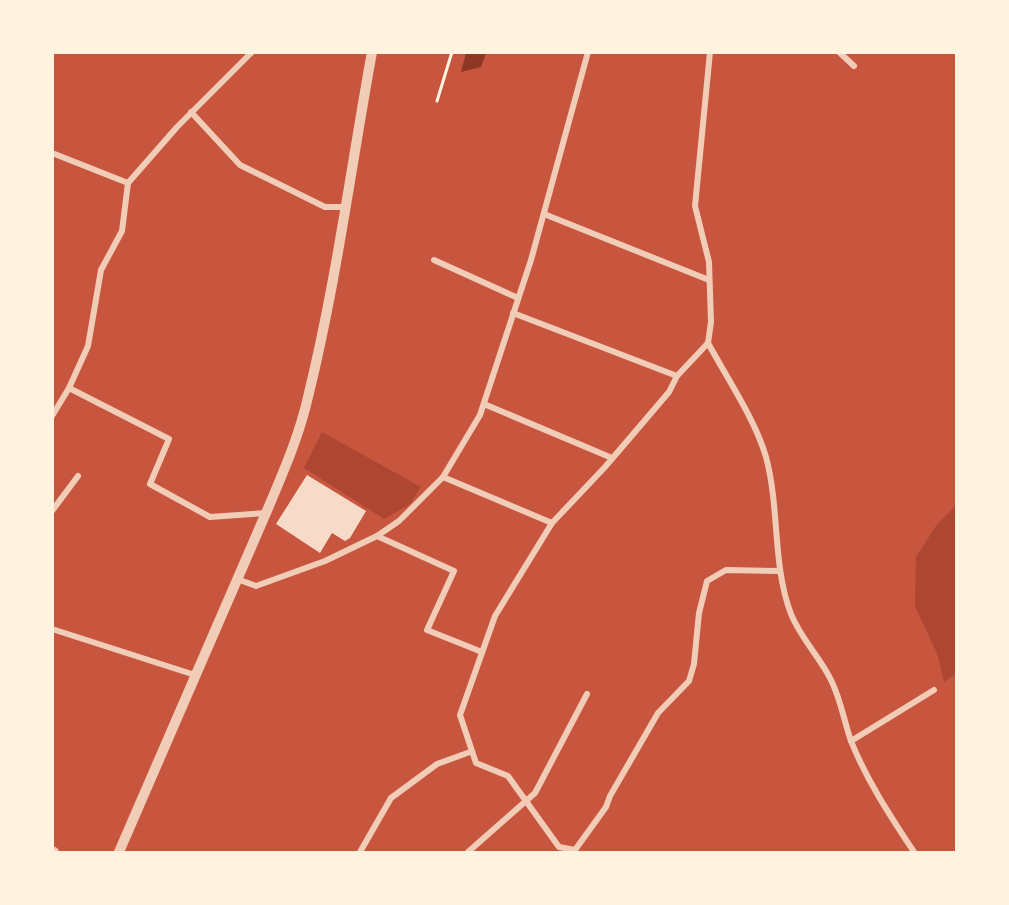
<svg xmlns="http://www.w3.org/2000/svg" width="1009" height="905" font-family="Karla,sans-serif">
  <rect width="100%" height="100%" fill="#c8553d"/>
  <g fill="#ae4732">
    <polygon points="322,432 421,487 410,504 384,519 304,468"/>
    <polygon points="956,505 956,674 944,682 938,656 915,606 916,557 936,526"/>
  </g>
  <polygon fill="#8f3625" points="466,53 486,53 481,67 461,72"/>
  <polygon fill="#f7dbc8" points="307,475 366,511 350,538 345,541 332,533 320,553 276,524"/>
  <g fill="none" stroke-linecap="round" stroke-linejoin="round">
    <polyline stroke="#fff3e0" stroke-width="3" points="437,101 452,52"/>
    <g stroke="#f1ccb7" stroke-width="6">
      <polyline points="710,52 695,206 709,262 711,322 708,343 677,376 669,392 605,467 552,523 495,616 460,715 476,763 508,776 559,847 575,850 606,807 610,796 658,713 689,681 694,664 699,613 707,581 726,570 779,571"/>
      <polyline points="839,52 854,66"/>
      <polyline points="191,112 240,165 325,207 344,207"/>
      <polyline points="52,153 128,183 122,231 101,270 88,346 69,388 169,439 150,484 210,517 266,513"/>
      <polyline points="128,183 177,127 252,52"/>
      <polyline points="544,214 709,280"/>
      <polyline points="434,260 518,298"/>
      <polyline points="513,313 677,376"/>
      <path d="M708 343C727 378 755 419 766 457 780 509 772 564 791 614 801 639 820 657 831 680 841 700 844 721 851 741 867 781 891 817 914 852"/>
      <polyline points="484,404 612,458"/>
      <polyline points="52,416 69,388"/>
      <polyline points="443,477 552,523"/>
      <polyline points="52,511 78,476"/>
      <polyline points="377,536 454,571 427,630 482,652"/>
      <polyline points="237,579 256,586 325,561 377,536 399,521 443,477 480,415 531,260 588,52"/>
      <polyline points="52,629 195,675"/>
      <polyline points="851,741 934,690"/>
      <polyline points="360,852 391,798 437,764 470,752"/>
      <polyline points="468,852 535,793 587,694"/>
    </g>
    <g stroke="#f1ccb7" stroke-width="10">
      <polyline points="52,851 54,852"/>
      <path d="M119 852 266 513C282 475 299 437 308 397 336 284 351 167 372 52"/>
    </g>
  </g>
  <rect width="1009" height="905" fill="none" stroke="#fff3e0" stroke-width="108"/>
</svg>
